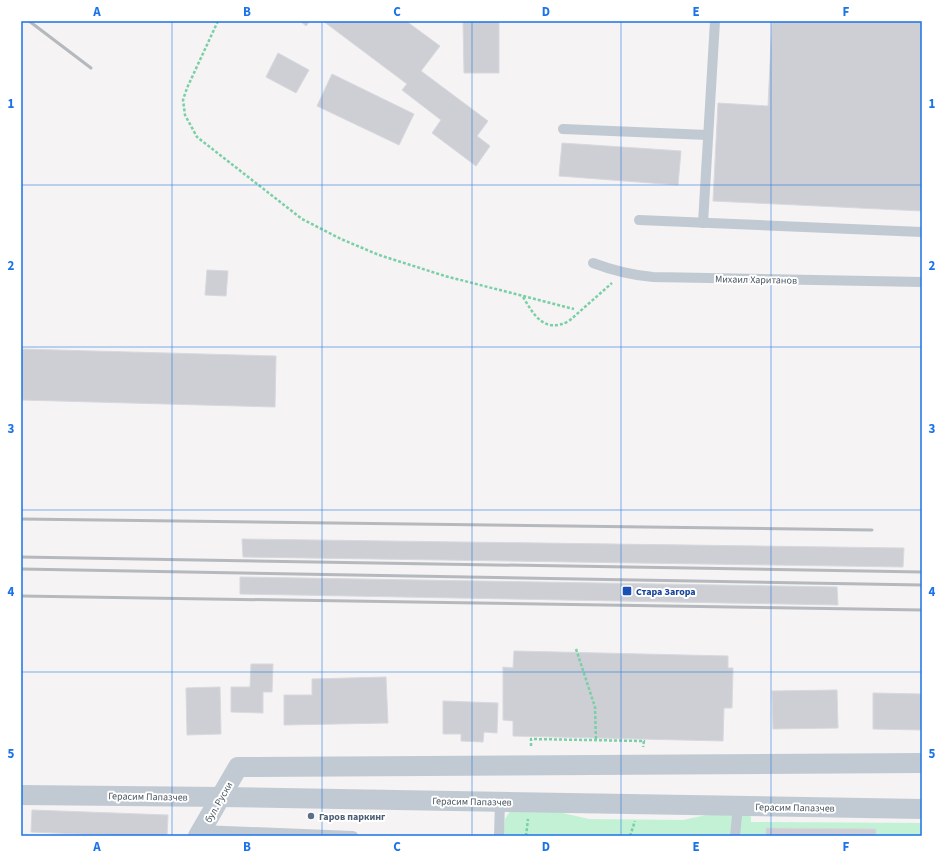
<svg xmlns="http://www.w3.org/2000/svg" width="943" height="857" font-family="'Source Sans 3',sans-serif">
  <rect width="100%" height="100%" fill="#f5f3f3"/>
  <polygon fill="#c3f1d5" points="510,811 554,811 589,819 683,820 711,814 751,814 751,822 922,823 922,836 503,836 505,819"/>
  <g fill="#cdcfd5" stroke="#d7d9de">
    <polygon points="300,21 310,21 306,26"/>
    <polygon points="323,21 406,21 440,46 421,71 488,121 477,136 490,146 476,166 432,133 441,120 402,90 407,84"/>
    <polygon points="463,21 499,21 499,73 464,73"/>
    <polygon points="772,21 922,21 922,211 713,201 718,103 768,106"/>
    <polygon points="278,53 309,70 296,93 266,77"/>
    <polygon points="332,74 414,114 399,145 317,106"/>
    <polygon points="562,143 681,151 678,185 559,176"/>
    <polygon points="207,270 228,271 226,296 205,295"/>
    <polygon points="21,349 276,356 275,407 21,400"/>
    <polygon points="242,539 904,548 903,567 243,557"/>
    <polygon points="240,577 837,587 838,605 240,594"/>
    <polygon points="514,651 728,656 728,668 733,668 732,708 724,708 723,741 513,736 513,721 503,720 503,667 513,668"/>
    <polygon points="251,664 273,664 272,692 263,692 263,713 231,712 231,687 250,687"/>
    <polygon points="386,677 388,723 284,725 284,695 312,695 312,679"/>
    <polygon points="220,687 221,734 187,735 186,688"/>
    <polygon points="837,690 838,728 773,729 772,691"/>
    <polygon points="873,693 922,694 922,730 873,729"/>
    <polygon points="443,701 498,703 497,733 484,732 483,742 461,741 461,734 443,734"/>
    <polygon points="32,810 168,815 167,836 128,836 31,832"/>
    <polygon points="766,828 876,829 876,836 753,836 753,835 766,835"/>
  </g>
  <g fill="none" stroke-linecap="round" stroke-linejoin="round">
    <g stroke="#7ad0a6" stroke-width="2.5" stroke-dasharray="3 2" stroke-linecap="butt">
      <polyline points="218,21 187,88 183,100 185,115 197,137 302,219 341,239 379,255 445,276 574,309"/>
      <path d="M523 297C534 315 544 334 569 321L612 283"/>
      <polyline points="576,649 595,707 596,740"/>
      <polyline points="531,746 531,739 644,741 643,747"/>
      <polyline points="526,836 528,819"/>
      <polyline points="630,836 635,821"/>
    </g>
    <g stroke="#c1cad2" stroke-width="10">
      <polyline points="563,129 708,135"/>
      <polyline points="639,220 922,232"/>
      <polyline points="703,223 715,21"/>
      <path d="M593 263C614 271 630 275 653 277L922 282"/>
      <polyline points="201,830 353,836"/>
      <polyline points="499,836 500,802"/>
      <polyline points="735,836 738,806"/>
    </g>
    <g stroke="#c1cad2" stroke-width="20">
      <polyline points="21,795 221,797 922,809"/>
      <polyline points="198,836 238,767 922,763"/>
    </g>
    <g stroke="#b5b8bd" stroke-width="3">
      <polyline points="29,21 91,68"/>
      <polyline points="21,519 872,530"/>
      <polyline points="21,557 922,572"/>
      <polyline points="21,569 922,585"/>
      <polyline points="21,596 922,610"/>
    </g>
  </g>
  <path fill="none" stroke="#1a73e8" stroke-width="1" stroke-opacity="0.55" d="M172 21V836M322 21V836M472 21V836M621 21V836M771 21V836M21 185H922M21 347H922M21 510H922M21 672H922"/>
  <rect fill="#1a4fb4" stroke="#fff" stroke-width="1.5" x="622" y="586" width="10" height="10" rx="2"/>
  <circle fill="#5c6f8a" stroke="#fff" stroke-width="1.5" cx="311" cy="816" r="4"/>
  <g text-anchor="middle" stroke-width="4" stroke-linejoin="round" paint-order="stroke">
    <g font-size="10" fill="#4a5661" stroke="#fff">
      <text transform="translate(756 279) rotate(1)" y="4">Михаил Хаританов</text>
      <text transform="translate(148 796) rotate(1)" y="4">Герасим Папазчев</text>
      <text transform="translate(472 801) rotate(1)" y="4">Герасим Папазчев</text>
      <text transform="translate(218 802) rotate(-60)" y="4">бул. Руски</text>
      <text transform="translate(795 807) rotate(1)" y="4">Герасим Папазчев</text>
    </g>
    <g font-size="10" font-weight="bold" fill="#164399" stroke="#fff" text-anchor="start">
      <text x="636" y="595">Стара Загора</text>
    </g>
    <g font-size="10" font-weight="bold" fill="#4e5e75" stroke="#fff" text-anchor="start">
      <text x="319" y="820">Гаров паркинг</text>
    </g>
  </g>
  <rect width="943" height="857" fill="none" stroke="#ffffff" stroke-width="44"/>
  <rect x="22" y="22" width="899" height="813" fill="none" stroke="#1a73e8" stroke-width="1.5"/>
  <g font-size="13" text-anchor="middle" font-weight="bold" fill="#1a73e8">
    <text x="97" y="16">A</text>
    <text x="247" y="16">B</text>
    <text x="397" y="16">C</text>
    <text x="546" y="16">D</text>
    <text x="696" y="16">E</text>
    <text x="846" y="16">F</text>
    <text x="11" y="108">1</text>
    <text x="932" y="108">1</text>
    <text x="11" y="270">2</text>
    <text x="932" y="270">2</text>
    <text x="11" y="433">3</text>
    <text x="932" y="433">3</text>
    <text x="11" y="596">4</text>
    <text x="932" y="596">4</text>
    <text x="11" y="758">5</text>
    <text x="932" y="758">5</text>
    <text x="97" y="851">A</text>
    <text x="247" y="851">B</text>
    <text x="397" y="851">C</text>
    <text x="546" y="851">D</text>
    <text x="696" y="851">E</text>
    <text x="846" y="851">F</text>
  </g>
</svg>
